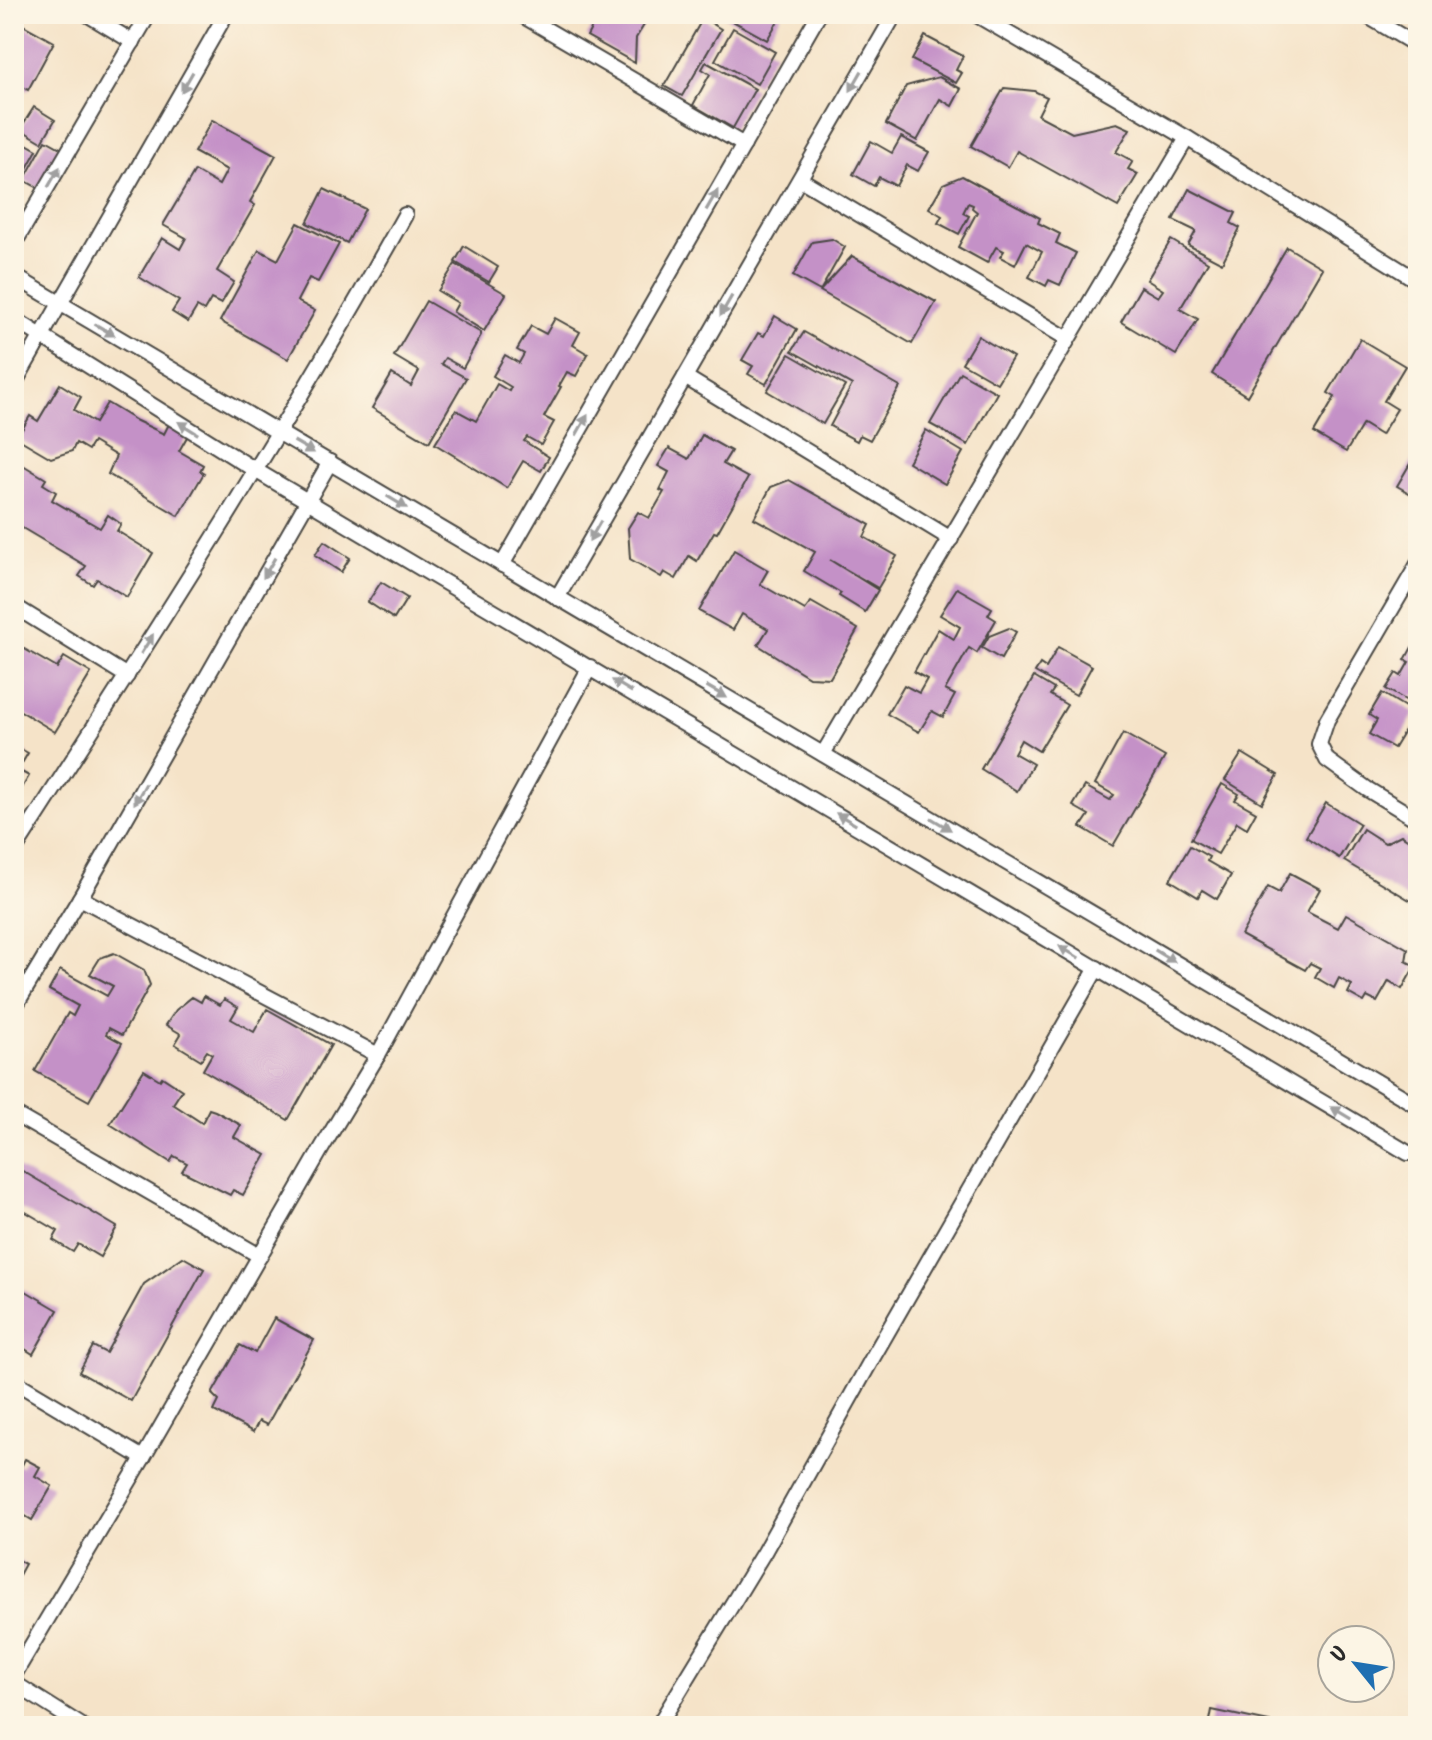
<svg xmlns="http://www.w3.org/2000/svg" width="1432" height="1740" font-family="Kalam,sans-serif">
  <rect width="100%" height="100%" fill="#fcf5e5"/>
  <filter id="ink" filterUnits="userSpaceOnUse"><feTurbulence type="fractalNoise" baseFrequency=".0125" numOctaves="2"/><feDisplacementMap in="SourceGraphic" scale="16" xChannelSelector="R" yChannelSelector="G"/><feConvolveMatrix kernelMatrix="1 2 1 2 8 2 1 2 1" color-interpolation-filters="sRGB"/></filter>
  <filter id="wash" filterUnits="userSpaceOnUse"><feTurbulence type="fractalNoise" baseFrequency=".006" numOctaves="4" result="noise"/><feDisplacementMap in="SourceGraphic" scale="32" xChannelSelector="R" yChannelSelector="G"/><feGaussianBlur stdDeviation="1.8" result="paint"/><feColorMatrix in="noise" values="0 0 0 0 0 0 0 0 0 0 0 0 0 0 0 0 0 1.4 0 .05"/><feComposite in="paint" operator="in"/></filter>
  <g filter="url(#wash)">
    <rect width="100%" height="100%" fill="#f5e3c8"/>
    <g id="blocks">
      <g fill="#c491c7">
        <polygon points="599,14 624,14 644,25 636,38 635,63 587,36"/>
        <polygon points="720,14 782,14 767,40"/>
        <polygon points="703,18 721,29 682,96 664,86"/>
        <polygon points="14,20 54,42 28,90 14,82 14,64 17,57 14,56"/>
        <polygon points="733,28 775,52 757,84 715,60"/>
        <polygon points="925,36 963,56 956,70 962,73 956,83 912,60"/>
        <polygon points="706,62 755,89 733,128 693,105 710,74 702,69"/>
        <polygon points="939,77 961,89 952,106 940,99 917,141 886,124 906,86"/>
        <polygon points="1004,88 1034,91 1047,97 1038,115 1072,133 1117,123 1130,129 1116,152 1133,161 1128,169 1138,174 1118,207 1017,151 1008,167 971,146"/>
        <polygon points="34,107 55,120 42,142 20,129"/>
        <polygon points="212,120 276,155 250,202 255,205 217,271 234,282 221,304 211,299 204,311 197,307 188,322 172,312 179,301 139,277 162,238 180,249 186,238 163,225 195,171 219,185 227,170 194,152"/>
        <polygon points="14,137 37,150 14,192"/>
        <polygon points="901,137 929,152 918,171 907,165 896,186 879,177 874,186 853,174 871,141 892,153"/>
        <polygon points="46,140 62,149 40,189 24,180"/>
        <polygon points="962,176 1040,218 1038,223 1060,234 1056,243 1076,253 1060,285 1049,280 1046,286 1029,277 1042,252 1026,243 1015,265 1000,257 1004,251 996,247 987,263 958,247 977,212 972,208 973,205 968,203 963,213 969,216 959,234 938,223 942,216 929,208 943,184"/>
        <polygon points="324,189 365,209 347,243 307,223"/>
        <polygon points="1189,189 1236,213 1231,223 1240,228 1222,263 1188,245 1196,231 1173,220"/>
        <polygon points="298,223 339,244 318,282 309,278 297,301 315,311 288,359 220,321 259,250 278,260"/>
        <polygon points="832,239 845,247 820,291 852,256 936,302 912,344 820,291 793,276 812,242"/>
        <polygon points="1171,240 1208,262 1180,309 1198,319 1176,355 1121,322 1141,287 1158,297 1163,290 1147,280"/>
        <polygon points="464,246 498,267 489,282 455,262"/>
        <polygon points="1287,247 1322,268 1247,396 1212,374"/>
        <polygon points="455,264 506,294 484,331 453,312 458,303 438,291"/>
        <polygon points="426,301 481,333 481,335 463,368 445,358 441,364 466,378 429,442 372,408 392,374 411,386 419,371 394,356"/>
        <polygon points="775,316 797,329 766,384 748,374 753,366 742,360 758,333 764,336"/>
        <polygon points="555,318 580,332 573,345 588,354 576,376 567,372 559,386 561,387 544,417 554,422 541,445 527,437 524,441 549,457 541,471 523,461 507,488 435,444 456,410 476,421 497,384 509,391 511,387 493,376 505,355 519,363 524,354 517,350 531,326 546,334"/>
        <polygon points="804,332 900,387 870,440 860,435 857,441 830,426 852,385 792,351"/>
        <polygon points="978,336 1013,357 997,383 962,363"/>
        <polygon points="1360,339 1405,366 1384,401 1397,409 1381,435 1363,424 1346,452 1314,433 1335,397 1328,393"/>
        <polygon points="789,354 845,386 823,424 767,391"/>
        <polygon points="960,372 997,393 968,445 930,424"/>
        <polygon points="60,384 81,397 74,410 95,423 107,403 137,421 164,434 169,424 188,435 179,451 203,465 200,471 204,473 179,516 108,474 116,456 93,442 88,450 76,443 72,451 51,458 17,438 30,416 38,421"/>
        <polygon points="926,430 963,452 945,484 908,462"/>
        <polygon points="702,435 731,451 723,464 748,478 717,533 714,532 697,561 689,556 676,579 664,572 661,577 630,559 628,528 638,512 649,518 664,492 660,490 669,472 658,466 669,448 689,459"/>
        <polygon points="1418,450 1418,498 1397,486"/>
        <polygon points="18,462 46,479 43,484 56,492 52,500 100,528 108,515 121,524 117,531 153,553 127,597 97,579 93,585 79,576 86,566 19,526 17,529 14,527 14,467"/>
        <polygon points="789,480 870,525 864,537 897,556 878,588 830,560 878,590 865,612 839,596 841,593 804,571 815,552 754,518 771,487"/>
        <polygon points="324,541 350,558 341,572 315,555"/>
        <polygon points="734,550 768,570 760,584 805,610 811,602 858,629 830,678 809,677 758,645 768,629 742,614 733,630 699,611"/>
        <polygon points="381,582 407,598 394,619 368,602"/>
        <polygon points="957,588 992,608 988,615 996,620 977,653 969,648 945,690 955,695 943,717 932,711 919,732 887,714 904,685 919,693 927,679 914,672 938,629 954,639 960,627 940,615"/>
        <polygon points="1009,628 1016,632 1001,659 982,648 989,636"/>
        <polygon points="14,643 57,668 64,657 91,673 55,732 14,707"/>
        <polygon points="1058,647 1092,666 1076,695 1035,672 1040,664 1046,668"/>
        <polygon points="1412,647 1418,650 1418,696 1414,694 1409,702 1386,689 1396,673 1401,676 1409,662 1405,660"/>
        <polygon points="1034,677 1054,689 1050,695 1067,705 1039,751 1021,740 1014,753 1033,764 1017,791 981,769"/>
        <polygon points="1382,693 1415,713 1394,748 1369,734 1377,720 1369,715"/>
        <polygon points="1123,733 1165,757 1113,846 1081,827 1089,815 1073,806 1085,786 1110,800 1114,795 1095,784"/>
        <polygon points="14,745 28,753 18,770 29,776 14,802"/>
        <polygon points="1242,753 1278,775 1262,803 1225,780"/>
        <polygon points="1222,784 1239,794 1235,800 1256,812 1247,828 1237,822 1218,854 1191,839"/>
        <polygon points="1326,803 1360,824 1339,858 1306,837"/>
        <polygon points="1363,829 1385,843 1401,835 1418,846 1418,905 1344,861"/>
        <polygon points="1190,846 1209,857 1207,861 1231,875 1217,899 1202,890 1198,897 1170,880"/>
        <polygon points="1290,873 1320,889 1307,912 1338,928 1346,914 1408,949 1406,961 1415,966 1402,989 1389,981 1377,1002 1367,997 1364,1002 1348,993 1352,985 1339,978 1334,988 1315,977 1320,968 1310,963 1305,970 1241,935 1268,887 1279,893"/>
        <polygon points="114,953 144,970 150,985 122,1035 109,1028 106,1034 122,1043 89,1101 35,1071 68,1013 73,1016 78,1006 49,990 60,970 107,996 113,986 90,974 100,958"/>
        <polygon points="204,996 220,1005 224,999 238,1007 231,1019 254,1032 267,1009 331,1045 288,1120 203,1070 212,1054 207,1051 201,1060 175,1044 181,1034 166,1025 176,1010 192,997 201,1002"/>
        <polygon points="144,1070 160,1080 162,1077 182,1090 173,1104 202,1123 209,1109 215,1111 241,1125 234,1137 266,1155 243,1195 233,1190 230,1195 182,1171 187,1163 174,1156 170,1162 110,1124"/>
        <polygon points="14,1166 117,1227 100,1257 78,1244 73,1252 53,1240 58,1231 14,1205"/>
        <polygon points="183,1257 204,1269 131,1401 79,1372 93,1346 106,1353 144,1284"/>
        <polygon points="14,1284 58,1310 33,1354 14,1342"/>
        <polygon points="274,1318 314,1340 267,1425 259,1421 253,1432 214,1411 219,1401 212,1394 240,1345 255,1353"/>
        <polygon points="25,1459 40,1467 35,1476 52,1486 32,1520 14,1509 14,1465 15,1463 21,1467"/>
        <polygon points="14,1558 25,1564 14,1584"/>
        <polygon points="1212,1710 1283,1725 1283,1726 1209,1726"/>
      </g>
    </g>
  </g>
  <g filter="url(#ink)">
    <use href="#blocks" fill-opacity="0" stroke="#494743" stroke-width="2"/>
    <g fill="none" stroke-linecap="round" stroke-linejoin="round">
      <g stroke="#494743" stroke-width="18">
        <g id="service">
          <polyline points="87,14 133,42"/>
          <polyline points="520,14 744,145"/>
          <polyline points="975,14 1187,138 1418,281"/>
          <polyline points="1364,14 1418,46"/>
          <polyline points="800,179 1068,339"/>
          <polyline points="14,244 149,14"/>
          <polyline points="14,276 1418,1106"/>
          <polyline points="14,319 255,470 1408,1153 1418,1153"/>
          <polyline points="685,377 951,539"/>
          <polyline points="14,384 226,14"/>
          <polyline points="1418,564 1327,720 1319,744 1327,760 1367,789 1418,820"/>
          <polyline points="502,565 819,14"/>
          <polyline points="557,598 895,14"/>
          <polyline points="14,606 127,676"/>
          <polyline points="823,754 1187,138"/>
          <path d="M14 851C149 642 284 432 405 215"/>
          <polyline points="80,898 378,1055"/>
          <polyline points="14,1008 80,898 330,462"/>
          <polyline points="14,1114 260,1256"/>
          <polyline points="14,1381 143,1458"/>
          <polyline points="14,1675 143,1458 323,1146 378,1055 590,667"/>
          <polyline points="14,1683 82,1726"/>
          <polyline points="658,1726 764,1552 873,1357 1097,968"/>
        </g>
      </g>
      <use href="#service" stroke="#fff" stroke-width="14"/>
    </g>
    <defs><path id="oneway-solid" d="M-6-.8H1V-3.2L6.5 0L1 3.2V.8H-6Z" transform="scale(2)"/></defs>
    <g fill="#a0a0a0">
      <use href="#oneway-solid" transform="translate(856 81) rotate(120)"/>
      <use href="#oneway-solid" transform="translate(187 82) rotate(120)"/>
      <use href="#oneway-solid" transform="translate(54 177) rotate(-60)"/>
      <use href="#oneway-solid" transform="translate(712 200) rotate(-60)"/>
      <use href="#oneway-solid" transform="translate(726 306) rotate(120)"/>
      <use href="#oneway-solid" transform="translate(105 330) rotate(30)"/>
      <use href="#oneway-solid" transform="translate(582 425) rotate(-60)"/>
      <use href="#oneway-solid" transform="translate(188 428) rotate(-148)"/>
      <use href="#oneway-solid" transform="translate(304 447) rotate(30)"/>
      <use href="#oneway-solid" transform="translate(397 502) rotate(31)"/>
      <use href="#oneway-solid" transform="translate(595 531) rotate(120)"/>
      <use href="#oneway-solid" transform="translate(269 568) rotate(120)"/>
      <use href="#oneway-solid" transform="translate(147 644) rotate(-58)"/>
      <use href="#oneway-solid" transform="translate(622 686) rotate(-149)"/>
      <use href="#oneway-solid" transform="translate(717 692) rotate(30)"/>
      <use href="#oneway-solid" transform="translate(140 794) rotate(120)"/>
      <use href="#oneway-solid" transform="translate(846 819) rotate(-149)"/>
      <use href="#oneway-solid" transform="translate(941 824) rotate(31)"/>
      <use href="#oneway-solid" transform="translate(1069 952) rotate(-149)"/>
      <use href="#oneway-solid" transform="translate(1165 956) rotate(31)"/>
      <use href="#oneway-solid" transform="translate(1341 1113) rotate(-149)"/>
    </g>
  </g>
  <rect width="1432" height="1740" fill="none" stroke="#fcf5e5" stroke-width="48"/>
  <g transform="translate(1356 1664) rotate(300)"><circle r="38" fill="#fcf5e5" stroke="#a8a49b" stroke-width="2"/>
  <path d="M0-6L14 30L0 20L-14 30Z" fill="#1f6fb2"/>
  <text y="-12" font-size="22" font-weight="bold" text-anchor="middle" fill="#2b2b2b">U</text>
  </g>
</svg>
